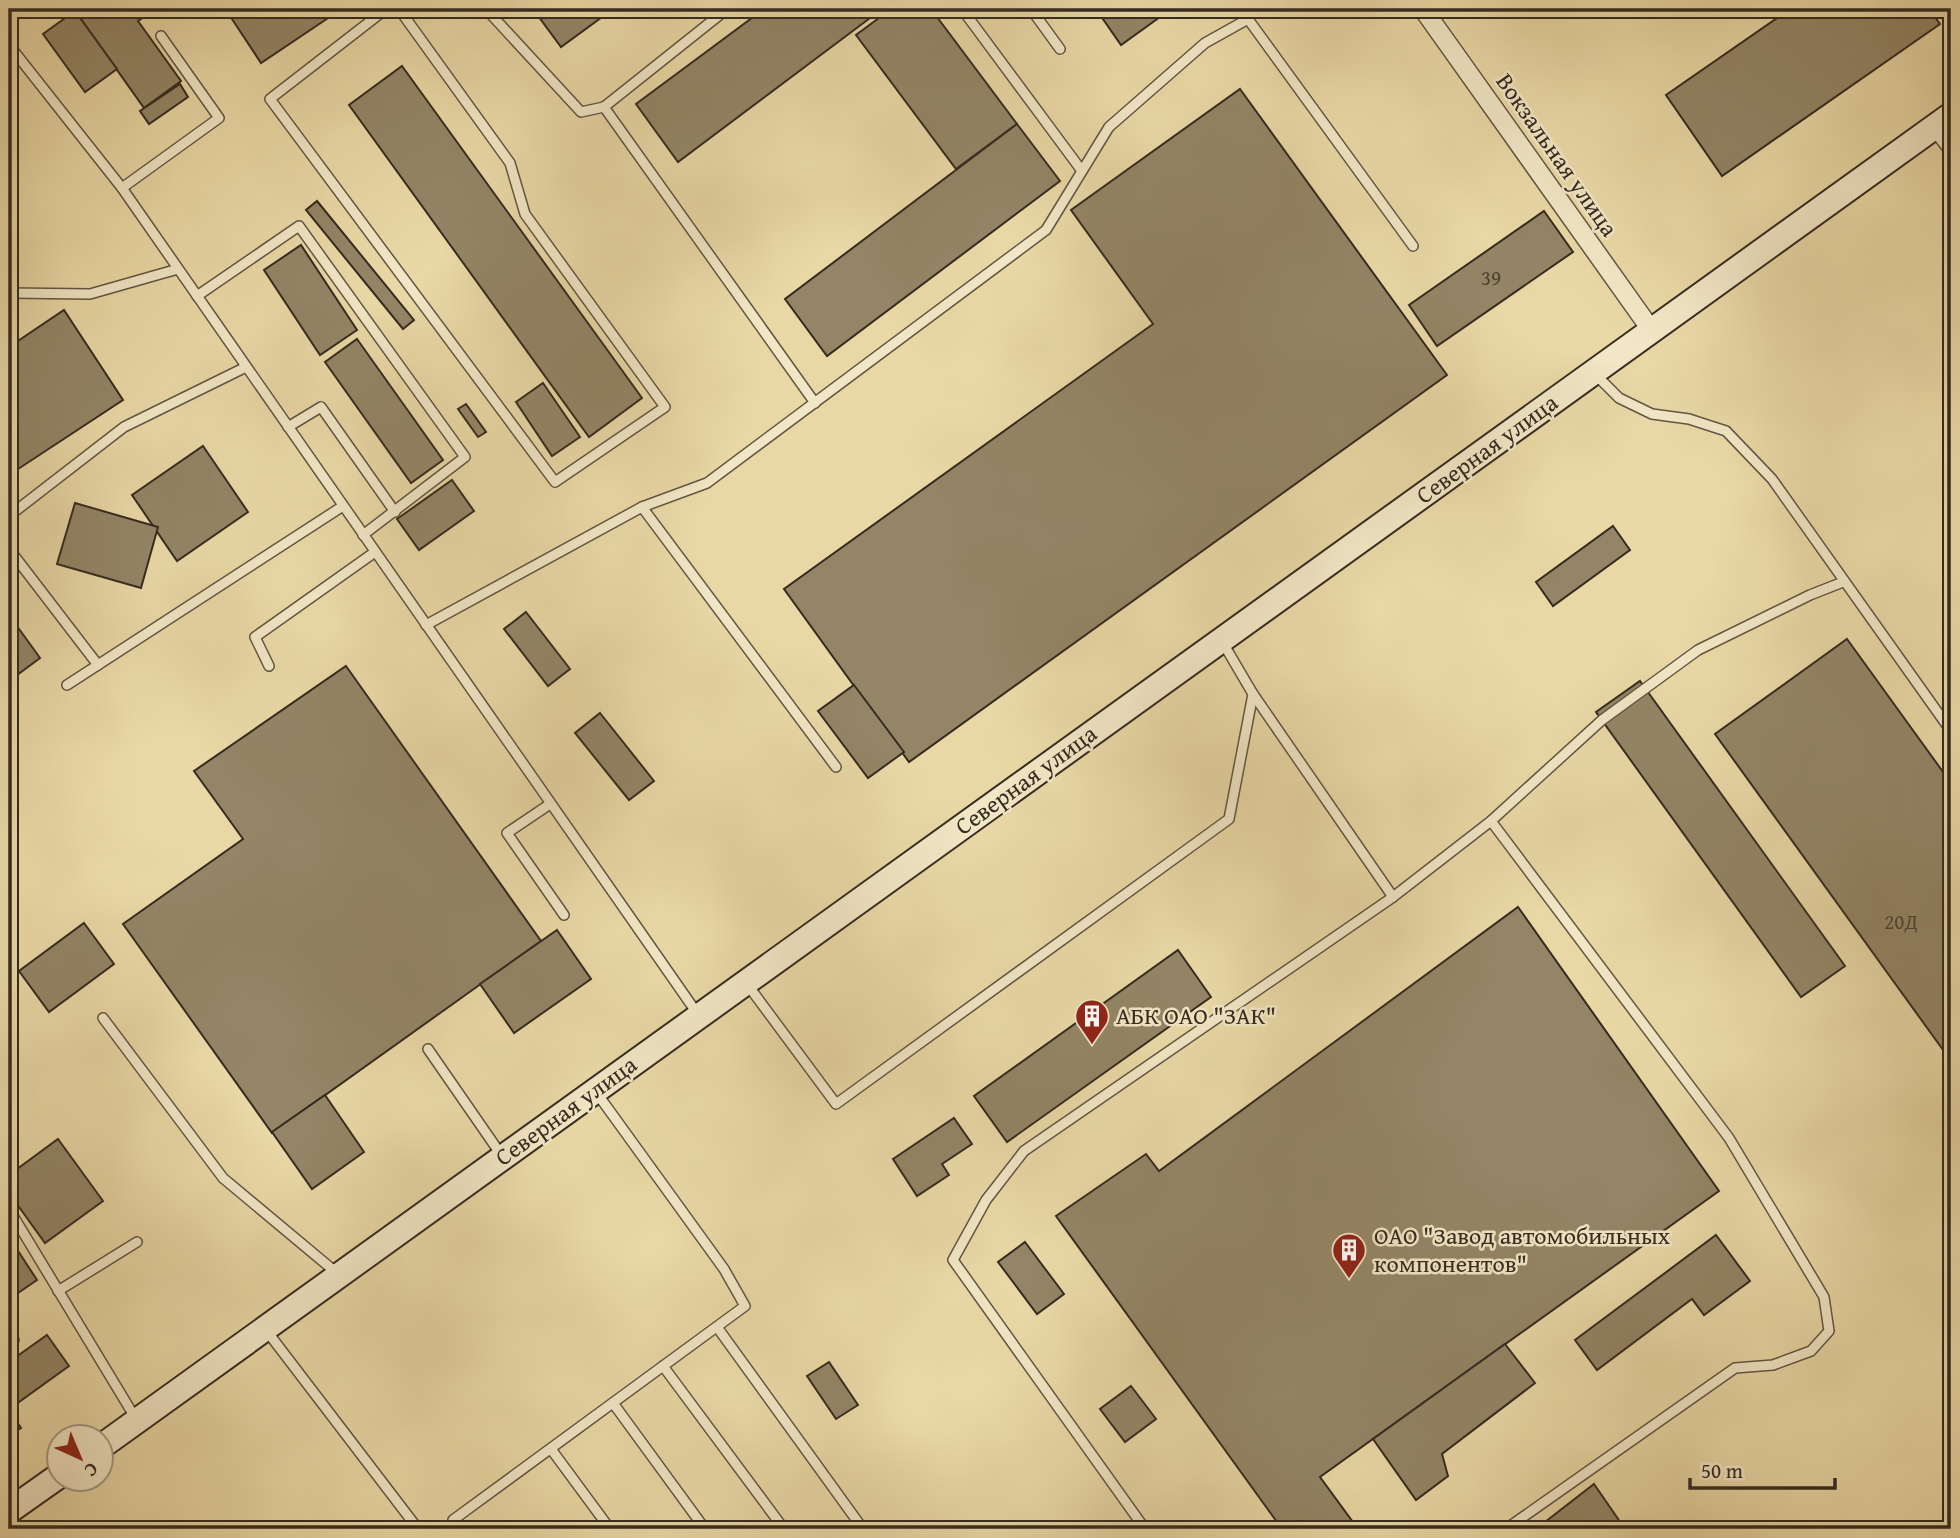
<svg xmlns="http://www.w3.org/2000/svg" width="1960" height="1538" font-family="'Gentium Book Plus',serif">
  <rect width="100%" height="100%" fill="#e9d8a6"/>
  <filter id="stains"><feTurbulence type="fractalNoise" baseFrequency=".00286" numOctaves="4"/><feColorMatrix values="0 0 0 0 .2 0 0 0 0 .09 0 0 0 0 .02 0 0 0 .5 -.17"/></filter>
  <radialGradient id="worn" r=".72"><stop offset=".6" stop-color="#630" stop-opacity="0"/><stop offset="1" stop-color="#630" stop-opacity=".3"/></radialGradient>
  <g fill="#938566" stroke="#352b20" stroke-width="2">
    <polygon points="95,9 156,9 138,21 181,81 144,108 81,19"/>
    <polygon points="228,9 335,9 337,12 261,63 226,10"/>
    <polygon points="533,9 613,9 561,47"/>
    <polygon points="764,9 882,9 678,162 636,104"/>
    <polygon points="891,9 931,9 1017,124 956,169 856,35"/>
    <polygon points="1096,9 1171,9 1121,45"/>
    <polygon points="1790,9 1929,9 1940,24 1722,176 1666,95"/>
    <polygon points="75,11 117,69 85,92 43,34"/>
    <polygon points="402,66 642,398 589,437 349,105"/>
    <polygon points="180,84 188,97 149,124 140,111"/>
    <polygon points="1240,89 1447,375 909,762 784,589 1153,324 1071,210"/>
    <polygon points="1017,124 1060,181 827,356 785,299"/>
    <polygon points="317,201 414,320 403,329 306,210"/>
    <polygon points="1544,211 1573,252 1437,346 1409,305"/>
    <polygon points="301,245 357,330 320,355 264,270"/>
    <polygon points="64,310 123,400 9,475 9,347"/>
    <polygon points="357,339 443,460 411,483 325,362"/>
    <polygon points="543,383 580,437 552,456 516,402"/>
    <polygon points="466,404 486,432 478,437 458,409"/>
    <polygon points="203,446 248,512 177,561 132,495"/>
    <polygon points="452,480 474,511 419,550 397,519"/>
    <polygon points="75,503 158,527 141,588 57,564"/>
    <polygon points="1613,526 1630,550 1553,606 1536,582"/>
    <polygon points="526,612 570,669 548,686 504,629"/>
    <polygon points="9,615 40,658 9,681"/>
    <polygon points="1847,639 1951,783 1951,1061 1715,734"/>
    <polygon points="346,666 541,941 272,1133 123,924 243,839 194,771"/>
    <polygon points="1640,681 1845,966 1801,997 1596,712"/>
    <polygon points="854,685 904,752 868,778 818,711"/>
    <polygon points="600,713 654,781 629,800 575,733"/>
    <polygon points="1518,907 1719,1191 1320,1477 1358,1529 1282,1529 1056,1216 1146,1154 1159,1171"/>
    <polygon points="84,923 114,964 49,1012 19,971"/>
    <polygon points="557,930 591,979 514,1033 480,984"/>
    <polygon points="1178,950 1211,997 1007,1142 974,1096"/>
    <polygon points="325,1095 364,1152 312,1189 272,1132"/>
    <polygon points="954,1118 972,1144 942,1164 949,1175 917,1196 893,1159"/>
    <polygon points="58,1139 103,1201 45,1243 9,1193 9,1175"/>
    <polygon points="1716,1235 1750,1281 1704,1315 1692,1299 1597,1370 1575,1340"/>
    <polygon points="9,1237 37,1280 9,1299"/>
    <polygon points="1025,1242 1064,1294 1037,1314 998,1262"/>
    <polygon points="47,1335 69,1366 12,1407 9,1403 9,1362"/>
    <polygon points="1505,1344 1535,1383 1442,1454 1448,1476 1416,1500 1373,1439"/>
    <polygon points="829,1362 858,1405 836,1419 807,1376"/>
    <polygon points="1131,1386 1156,1419 1125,1442 1100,1409"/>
    <polygon points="9,1410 21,1428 9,1436"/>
    <polygon points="1594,1484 1625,1529 1536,1529"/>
  </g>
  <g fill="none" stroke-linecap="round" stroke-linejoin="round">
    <g stroke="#625642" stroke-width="12">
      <g id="service">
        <polyline points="386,9 270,99 555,482 665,407 525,214 510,163 399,9"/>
        <polyline points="486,9 581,112 604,107"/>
        <polyline points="727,9 604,107 815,403"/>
        <polyline points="962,9 1082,171"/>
        <polyline points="1031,9 1060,49"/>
        <polyline points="9,45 122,188 699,1016"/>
        <polyline points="1933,130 1951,153"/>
        <polyline points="122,188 219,118 161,36"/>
        <polyline points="9,293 90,294 178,269"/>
        <polyline points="197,296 299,226 465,457 363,535"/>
        <polyline points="1595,374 1619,398 1652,414 1689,419 1726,431 1772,479 1951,731"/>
        <polyline points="288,427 321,407 395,512"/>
        <polyline points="642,507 707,483 1046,230 1109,127 1205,43 1248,19 1413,246"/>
        <polyline points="9,516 124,427 246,367"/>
        <polyline points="9,549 98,665"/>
        <polyline points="426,625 642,507 836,767"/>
        <polyline points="1223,643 1253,694 1393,897"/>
        <polyline points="269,666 255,637 375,552"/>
        <polyline points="67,685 343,506"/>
        <polyline points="550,804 507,833 564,915"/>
        <polyline points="1491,821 1729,1138 1824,1297 1829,1331 1811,1351 1773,1365 1735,1368 1506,1529"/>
        <polyline points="747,984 836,1104 1229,819 1253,694"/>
        <polyline points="103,1018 223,1178 338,1274"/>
        <polyline points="428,1049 502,1156"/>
        <polyline points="9,1209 136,1419"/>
        <polyline points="58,1291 137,1242"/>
        <polyline points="717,1327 863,1529"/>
        <polyline points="266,1330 418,1529"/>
        <polyline points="9,1340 14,1340"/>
        <polyline points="663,1366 784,1529"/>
        <polyline points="613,1403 705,1529"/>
        <polyline points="551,1449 610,1529"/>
        <polyline points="460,1529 453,1520 745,1306 724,1269 596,1092"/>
        <polyline points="1145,1529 953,1260 986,1200 1024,1151 1393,897 1491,821 1602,720 1698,650 1810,595 1843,582"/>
      </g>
    </g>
    <g stroke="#625642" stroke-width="21">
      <polyline id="minor" points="1423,9 1652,331"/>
    </g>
    <g stroke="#352b20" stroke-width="28">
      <g id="secondary">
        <polyline points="102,1446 1951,115"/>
        <polyline points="9,1511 60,1475"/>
      </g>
    </g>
    <use href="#service" stroke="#f1e6c5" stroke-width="9"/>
    <use href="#minor" stroke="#f1e6c5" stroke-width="18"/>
    <use href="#secondary" stroke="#f1e6c5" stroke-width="24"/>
  </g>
  <defs>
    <g id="building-pin" transform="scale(1.75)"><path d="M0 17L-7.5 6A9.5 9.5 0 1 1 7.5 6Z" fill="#8f2418" stroke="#f1e6c5"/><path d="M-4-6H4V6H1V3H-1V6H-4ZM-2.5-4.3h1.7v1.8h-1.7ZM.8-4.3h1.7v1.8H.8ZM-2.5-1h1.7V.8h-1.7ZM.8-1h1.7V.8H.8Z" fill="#fff"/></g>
  </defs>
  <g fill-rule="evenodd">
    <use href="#building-pin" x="1092" y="1016"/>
    <use href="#building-pin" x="1349" y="1250"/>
  </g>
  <g text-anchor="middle" stroke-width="5" stroke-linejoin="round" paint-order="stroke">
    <g font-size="21" fill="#4c4232">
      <text x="1491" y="285">39</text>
      <text x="1901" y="929">20Д</text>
    </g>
    <g font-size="24" fill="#352b20" stroke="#f1e6c5">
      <text transform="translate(1557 155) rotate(55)" y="8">Вокзальная улица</text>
      <text transform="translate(1487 449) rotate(-36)" y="8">Северная улица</text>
      <text transform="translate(1026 780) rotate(-36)" y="8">Северная улица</text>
      <text transform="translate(566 1111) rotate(-36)" y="8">Северная улица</text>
    </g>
    <g font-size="24" fill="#352b20" stroke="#f1e6c5" text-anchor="start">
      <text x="1116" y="1024">АБК ОАО "ЗАК"</text>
      <text x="1374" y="1244">ОАО "Завод автомобильных<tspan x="1374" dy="28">компонентов"</tspan></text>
    </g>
  </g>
  <rect width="1960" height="1538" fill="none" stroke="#e9d8a6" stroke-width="35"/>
  <rect x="10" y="10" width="1939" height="1517" fill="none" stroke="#352b20" stroke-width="3.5"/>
  <rect x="18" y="18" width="1925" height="1503" fill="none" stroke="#352b20" stroke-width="2"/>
  <g transform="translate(80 1458) rotate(136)"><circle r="33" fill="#f1e6c5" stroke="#a69b83" stroke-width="2"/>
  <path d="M0-5L12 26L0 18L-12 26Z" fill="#8f2418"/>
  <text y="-10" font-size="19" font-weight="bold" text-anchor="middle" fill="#352b20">С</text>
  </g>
  <path d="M1690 1478v10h145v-10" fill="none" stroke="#352b20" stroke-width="3.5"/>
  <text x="1701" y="1478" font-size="21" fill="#352b20" stroke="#f1e6c5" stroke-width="5" paint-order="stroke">50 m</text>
  <rect width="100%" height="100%" filter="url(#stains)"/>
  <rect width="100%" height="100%" fill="url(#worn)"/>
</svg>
